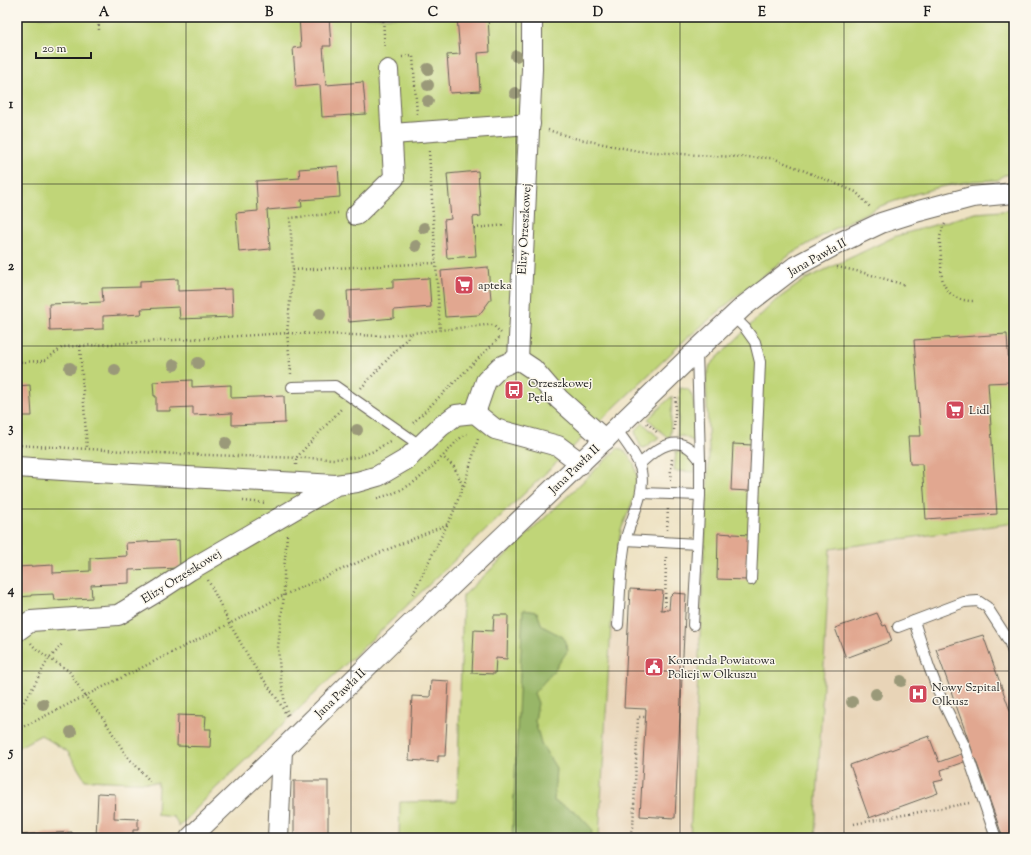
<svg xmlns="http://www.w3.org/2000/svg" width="1031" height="855" font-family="'Sorts Mill Goudy',serif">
  <rect width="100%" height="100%" fill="#fbf7ec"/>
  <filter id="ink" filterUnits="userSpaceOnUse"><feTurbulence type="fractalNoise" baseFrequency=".025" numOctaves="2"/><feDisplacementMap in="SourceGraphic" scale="8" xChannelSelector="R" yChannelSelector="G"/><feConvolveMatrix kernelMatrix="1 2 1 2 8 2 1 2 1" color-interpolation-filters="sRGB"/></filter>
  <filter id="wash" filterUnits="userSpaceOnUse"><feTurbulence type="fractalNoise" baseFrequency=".012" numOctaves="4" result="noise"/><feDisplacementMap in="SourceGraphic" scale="16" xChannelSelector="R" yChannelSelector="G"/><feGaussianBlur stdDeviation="0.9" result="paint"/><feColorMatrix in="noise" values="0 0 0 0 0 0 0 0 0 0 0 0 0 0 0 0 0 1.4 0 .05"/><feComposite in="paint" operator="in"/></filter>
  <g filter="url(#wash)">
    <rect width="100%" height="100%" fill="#eee2c3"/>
    <g fill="#e8d4b7">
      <polygon points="1014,523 1014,838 815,838 830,549"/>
      <polygon points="630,589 663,591 662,610 669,610 670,597 674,593 686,594 685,625 701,625 690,838 599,838 611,625 628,625"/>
    </g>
    <g fill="#c0d578" stroke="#6e784a">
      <polygon points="17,17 1014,17 1014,174 1004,175 998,180 973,181 940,187 915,194 878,207 832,230 791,254 736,297 686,339 215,789 179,827 174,817 157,815 158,783 85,780 68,752 41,735 17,748"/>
      <polygon points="1014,210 1014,523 830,549 815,838 690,838 709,453 706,380 710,365 775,301 806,279 896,236 976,213"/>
      <path d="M680 388C681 388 686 389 687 389 697 394 695 429 696 439L693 441 683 436H677Z"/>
      <polygon points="672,396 670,437 667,437 648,419"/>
      <polygon points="643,423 659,438 653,441 646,447 644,448 641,447 637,438 635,431"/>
      <polygon points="618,448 626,452 634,463 638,480 637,491 621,530 616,561 611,625 599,838 399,838 400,802 457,801 463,596"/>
      <path d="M676 451C688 454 695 459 695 472L674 471Z"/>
    </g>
    <polygon fill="#98b668" stroke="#5a6942" points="523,610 537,612 542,626 563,637 568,650 553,672 534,693 538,703 535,721 541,743 556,768 554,801 576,812 592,829 591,838 512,838"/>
    <g id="blocks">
      <g fill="#e1a790">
        <polygon points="299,17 329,17 331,46 323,46 326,85 363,82 366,114 322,117 320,85 296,87 293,48 301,47"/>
        <polygon points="457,17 488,17 490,52 478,53 480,91 450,93 447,55 460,54"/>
        <polygon points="338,166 340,197 301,200 302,207 267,210 270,249 239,252 236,213 258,211 256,181 300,178 299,169"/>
        <polygon points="478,171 481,216 473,217 476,256 447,258 444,220 451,219 447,174"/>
        <polygon points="488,267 491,299 479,315 445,317 441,271"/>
        <polygon points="429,278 431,307 394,310 394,318 349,322 347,291 393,288 393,280"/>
        <polygon points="178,279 178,291 232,289 233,317 180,319 179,307 141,309 142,314 103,316 103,329 50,331 49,304 103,302 102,288 140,287 140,281"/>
        <polygon points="1007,334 1010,382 988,383 997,514 926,519 922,464 910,464 908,436 921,436 914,340"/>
        <polygon points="192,380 192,387 231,385 231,398 284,396 285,423 232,425 232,413 193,415 193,407 170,408 170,411 156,411 156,396 154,396 153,382"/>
        <polygon points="517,384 521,388 511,397 507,393"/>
        <polygon points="30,385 32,416 17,416 17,386"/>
        <polygon points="733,444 752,445 749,491 731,490"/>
        <polygon points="718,533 749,535 747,580 717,579"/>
        <polygon points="179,540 180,568 129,570 129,583 91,585 92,598 54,600 53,594 31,595 31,596 19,597 18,581 17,582 17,567 53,565 53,573 90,571 90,558 127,556 126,543"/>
        <polygon points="630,589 663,591 661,610 669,610 670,597 674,593 686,594 675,818 640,816 646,709 624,708"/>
        <polygon points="877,613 883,626 886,625 892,641 846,658 835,628"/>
        <polygon points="494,615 508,615 507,659 496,658 495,674 472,673 474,630 493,631"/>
        <polygon points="983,635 1013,719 1014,719 1014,838 1003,838 975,758 941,770 943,780 934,782 938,793 869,818 850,765 929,736 939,762 972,750 936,649"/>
        <polygon points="431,680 449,681 445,756 438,756 438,762 409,760 412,696 430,697"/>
        <polygon points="178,715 206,716 205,729 211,729 210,747 177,746"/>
        <rect x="294" y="781" width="34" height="57"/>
        <polygon points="98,793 115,794 114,818 138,819 138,830 133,830 133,838 96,838"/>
        <polygon points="72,832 72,838 17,838 17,835"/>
      </g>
    </g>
  </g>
  <g filter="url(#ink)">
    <use href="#blocks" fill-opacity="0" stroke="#666156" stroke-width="1"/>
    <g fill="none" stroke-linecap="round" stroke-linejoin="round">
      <g stroke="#666156" stroke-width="12">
        <g id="lane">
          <polyline points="733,316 745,328 755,342 760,362 751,580"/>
          <polyline points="292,387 335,386 421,446"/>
          <path d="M616 429C624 440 639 458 641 471 646 496 630 518 625 542 620 570 620 597 618 625"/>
          <path d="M639 465C651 453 672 435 689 448 693 451 697 456 700 460"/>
          <polyline points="641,493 700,495"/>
          <polyline points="626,540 697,544"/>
          <polyline points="914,621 929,667 941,698 965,747 996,838"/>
          <polyline points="693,625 700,495 700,460 697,351"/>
          <polyline points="898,627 964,602 978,601 987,607 1009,641 1014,655"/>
        </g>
      </g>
      <g stroke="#666156" stroke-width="22">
        <g id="street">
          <polyline points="392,134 530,124"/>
          <polyline points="356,215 394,178 388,70"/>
          <polyline points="518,359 532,69 532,17"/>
          <polyline points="518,359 533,369 559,399 605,440"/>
          <polyline points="475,413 486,381 500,367 518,359"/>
          <polyline points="17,467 78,471 336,485 357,482 378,476 407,459 440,427 456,415 475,413 495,429 558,446 581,463"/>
          <polyline points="17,631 31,621 118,615 158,591 190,570 336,485"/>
          <polyline points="190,838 282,750 390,644 596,448 697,350 744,306 796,266 837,244 881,223 919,211 972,197 1014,193"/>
          <polyline points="278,838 282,750"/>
        </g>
      </g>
      <g stroke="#666156" stroke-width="2.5" stroke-dasharray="1 3" stroke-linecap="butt">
        <polyline points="98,17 99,30"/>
        <polyline points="383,17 385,52"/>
        <polyline points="402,57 413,56 417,114"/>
        <polyline points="548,130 574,138 638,151 713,156 773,158 856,192 871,208"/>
        <polyline points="429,151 440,330"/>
        <path d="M945 224C938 234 940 245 941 257 941 265 941 274 943 282 948 296 960 301 973 301"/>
        <polyline points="474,228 506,225"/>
        <path d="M837 267C860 271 882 278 905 285"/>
        <polyline points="293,270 436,263"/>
        <polyline points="80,346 87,449"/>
        <polyline points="17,362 44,361 63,347 287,333 385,336 486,325 493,325 501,333"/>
        <polyline points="291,374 287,333 293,270 290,218 338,213"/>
        <polyline points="361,388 412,333"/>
        <polyline points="413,423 500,337"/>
        <polyline points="647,423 658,433"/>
        <polyline points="674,430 676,397"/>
        <polyline points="17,445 177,454 335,459 357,457 374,451 390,441"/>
        <polyline points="296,465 296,458 342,408"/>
        <polyline points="670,480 672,459"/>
        <polyline points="464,486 478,439"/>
        <path d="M377 498C406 492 424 476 444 455 451 448 458 438 467 434"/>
        <polyline points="243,501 266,503"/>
        <polyline points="667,530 668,507"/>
        <polyline points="287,535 284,570 284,595 278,647 280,673 285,704 289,717"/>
        <polyline points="208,580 232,628 254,666 278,700 287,716"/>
        <polyline points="413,594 424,571 453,513 463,486 454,467 443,457"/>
        <polyline points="665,610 666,557"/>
        <polyline points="31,643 35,648 49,658 69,671 85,696 103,718 126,755 150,781"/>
        <polyline points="17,712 32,689 49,658 55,653 62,644"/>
        <polyline points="17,730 229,624 284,595 377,554 448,524"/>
        <polyline points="854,824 969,803"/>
        <polyline points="627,838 633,828 638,717 645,717"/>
      </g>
      <use href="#lane" stroke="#fff" stroke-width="10"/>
      <use href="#street" stroke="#fff" stroke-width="20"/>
    </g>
    <g fill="#9a9979">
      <circle cx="516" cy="56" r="6"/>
      <circle cx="428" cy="69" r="6"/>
      <circle cx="428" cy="85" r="6"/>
      <circle cx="515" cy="93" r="6"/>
      <circle cx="428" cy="101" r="6"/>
      <circle cx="424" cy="228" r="6"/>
      <circle cx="416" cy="246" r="6"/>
      <circle cx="320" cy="314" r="6"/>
      <circle cx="198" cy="363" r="6"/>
      <circle cx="174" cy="365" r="6"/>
      <circle cx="70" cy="368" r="6"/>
      <circle cx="115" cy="370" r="6"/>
      <circle cx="357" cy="430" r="6"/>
      <circle cx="226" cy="443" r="6"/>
      <circle cx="901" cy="681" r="6"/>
      <circle cx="876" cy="694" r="6"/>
      <circle cx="852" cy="702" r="6"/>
      <circle cx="43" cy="704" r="6"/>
      <circle cx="71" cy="732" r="6"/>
    </g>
  </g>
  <path fill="none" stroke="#1c1c1c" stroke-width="1" stroke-opacity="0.55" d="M186 17V838M351 17V838M516 17V838M680 17V838M844 17V838M17 184H1014M17 346H1014M17 509H1014M17 671H1014"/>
  <defs>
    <g id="supermarket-square" transform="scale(1)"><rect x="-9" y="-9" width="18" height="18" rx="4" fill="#d1495b" stroke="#fbf7ec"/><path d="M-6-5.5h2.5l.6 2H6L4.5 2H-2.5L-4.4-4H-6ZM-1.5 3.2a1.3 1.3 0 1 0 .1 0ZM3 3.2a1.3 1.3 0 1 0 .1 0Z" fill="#fff"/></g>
    <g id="bus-square" transform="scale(1)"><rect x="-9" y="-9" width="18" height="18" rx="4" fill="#d1495b" stroke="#fbf7ec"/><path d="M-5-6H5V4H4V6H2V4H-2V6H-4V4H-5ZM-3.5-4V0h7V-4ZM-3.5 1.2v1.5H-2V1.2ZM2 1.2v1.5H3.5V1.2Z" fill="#fff"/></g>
    <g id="civic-square" transform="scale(1)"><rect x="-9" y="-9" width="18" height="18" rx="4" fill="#d1495b" stroke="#fbf7ec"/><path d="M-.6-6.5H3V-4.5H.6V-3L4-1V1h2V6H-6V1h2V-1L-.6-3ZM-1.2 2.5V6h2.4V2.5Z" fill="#fff"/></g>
    <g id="hospital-square" transform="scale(1)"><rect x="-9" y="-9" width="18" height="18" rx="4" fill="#d1495b" stroke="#fbf7ec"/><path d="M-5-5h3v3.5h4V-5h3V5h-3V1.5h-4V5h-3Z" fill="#fff"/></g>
  </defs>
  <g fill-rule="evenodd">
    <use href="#supermarket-square" x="464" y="285"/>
    <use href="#bus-square" x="514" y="390"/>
    <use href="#supermarket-square" x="955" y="410"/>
    <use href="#civic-square" x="654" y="667"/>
    <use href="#hospital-square" x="918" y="694"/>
  </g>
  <g text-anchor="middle" stroke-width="3" stroke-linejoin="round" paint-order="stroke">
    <g font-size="12" fill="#1c1c1c" stroke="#fbf7ec">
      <text transform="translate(524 229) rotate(-87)" y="4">Elizy Orzeszkowej</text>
      <text transform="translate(817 257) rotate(-29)" y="4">Jana Pawła II</text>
      <text transform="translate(574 469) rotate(-44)" y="4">Jana Pawła II</text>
      <text transform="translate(181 576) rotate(-32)" y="4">Elizy Orzeszkowej</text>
      <text transform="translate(340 693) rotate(-44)" y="4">Jana Pawła II</text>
    </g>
    <g font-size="12" fill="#1c1c1c" stroke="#fbf7ec" text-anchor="start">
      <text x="478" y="289">apteka</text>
      <text x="528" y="387">Orzeszkowej<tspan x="528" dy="14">Pętla</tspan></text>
      <text x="969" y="414">Lidl</text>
      <text x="668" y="664">Komenda Powiatowa<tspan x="668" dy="14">Policji w Olkuszu</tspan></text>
      <text x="932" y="691">Nowy Szpital<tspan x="932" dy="14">Olkusz</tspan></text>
    </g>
  </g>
  <rect width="1031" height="855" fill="none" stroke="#fbf7ec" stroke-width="44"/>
  <path d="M36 52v6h55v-6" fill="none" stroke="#1c1c1c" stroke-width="2"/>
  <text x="42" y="52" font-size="12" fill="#1c1c1c" stroke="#fbf7ec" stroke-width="3" paint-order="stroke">20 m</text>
  <rect x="22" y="22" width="987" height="811" fill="none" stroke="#1c1c1c" stroke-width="1.5"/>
  <g font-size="13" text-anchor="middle" font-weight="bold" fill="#1c1c1c">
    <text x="104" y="16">A</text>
    <text x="269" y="16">B</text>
    <text x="433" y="16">C</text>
    <text x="598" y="16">D</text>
    <text x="762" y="16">E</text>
    <text x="927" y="16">F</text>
    <text x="11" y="108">1</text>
    <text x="11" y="270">2</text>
    <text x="11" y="432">3</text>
    <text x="11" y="594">4</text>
    <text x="11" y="756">5</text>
  </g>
</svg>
